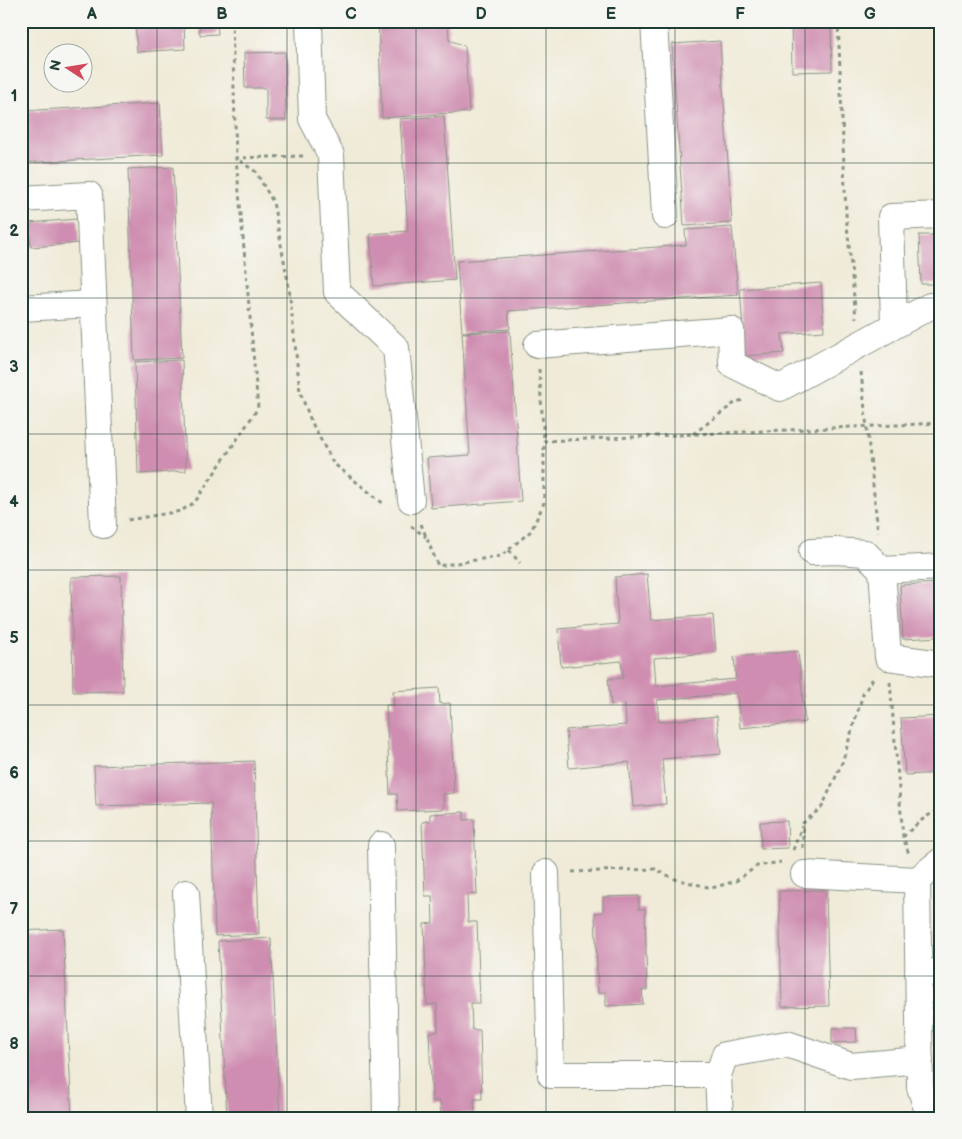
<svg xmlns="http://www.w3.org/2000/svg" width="962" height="1139" font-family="'Balsamiq Sans',sans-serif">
  <rect width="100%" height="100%" fill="#f6f6f2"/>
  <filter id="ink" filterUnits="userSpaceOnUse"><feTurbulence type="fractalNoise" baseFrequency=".02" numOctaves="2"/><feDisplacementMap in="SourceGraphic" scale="10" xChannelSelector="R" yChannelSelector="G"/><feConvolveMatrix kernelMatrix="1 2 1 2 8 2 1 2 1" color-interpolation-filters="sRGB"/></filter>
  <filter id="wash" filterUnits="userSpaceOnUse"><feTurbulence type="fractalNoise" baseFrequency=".0096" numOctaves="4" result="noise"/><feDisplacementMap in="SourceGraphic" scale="20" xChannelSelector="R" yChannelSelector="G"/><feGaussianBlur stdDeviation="1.12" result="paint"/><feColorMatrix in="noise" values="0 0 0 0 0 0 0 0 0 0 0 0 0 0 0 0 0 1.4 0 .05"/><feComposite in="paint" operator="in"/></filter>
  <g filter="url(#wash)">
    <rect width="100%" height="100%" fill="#f0ebd8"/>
    <g id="blocks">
      <g fill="#cf8eb1">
        <polygon points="135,21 184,21 185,49 137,52"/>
        <polygon points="199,21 217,21 218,34 200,35"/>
        <polygon points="378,21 448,21 449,40 465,46 469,112 382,118"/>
        <polygon points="791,21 831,21 832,71 792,72"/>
        <polygon points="720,41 732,223 684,226 672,44"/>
        <polygon points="285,52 286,120 266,120 266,88 245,88 244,53"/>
        <polygon points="160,103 163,155 21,163 21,111"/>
        <polygon points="444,116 455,280 374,286 370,234 408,231 400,119"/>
        <polygon points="173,167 182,358 134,360 128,169"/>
        <polygon points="77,219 79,243 31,247 28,223"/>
        <polygon points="732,227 738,295 508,311 510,329 462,332 457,261 686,245 685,230"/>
        <polygon points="919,235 941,235 941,284 921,284"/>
        <polygon points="821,283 824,331 782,334 784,353 745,356 740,289"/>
        <polygon points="510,331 521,501 431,508 427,458 470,455 462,333"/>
        <polygon points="182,360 186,471 138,474 135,362"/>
        <polygon points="647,574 651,620 713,615 716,652 654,658 656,686 736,679 734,657 798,651 805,722 740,728 737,693 657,700 659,722 717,716 721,754 662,759 666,804 633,807 629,762 569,768 566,730 626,725 625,704 611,705 608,679 623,678 621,661 561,667 558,629 618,624 615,577"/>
        <polygon points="121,576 123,691 73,692 71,577"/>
        <polygon points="941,583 941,637 903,639 900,585"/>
        <polygon points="439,688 440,704 450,703 454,793 443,794 444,809 398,811 397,794 390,794 386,705 394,705 393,691"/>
        <polygon points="941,716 941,773 905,775 901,718"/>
        <polygon points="254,761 259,934 215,936 211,803 96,806 94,766"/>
        <polygon points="464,812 464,820 474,819 477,894 467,895 468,922 477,922 480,1003 471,1003 472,1030 480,1030 482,1099 474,1099 475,1113 441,1115 440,1101 432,1101 429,1032 438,1032 437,1004 427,1005 424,924 433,923 432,896 425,896 422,822 430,821 430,814"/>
        <polygon points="787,821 788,848 761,849 760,822"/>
        <polygon points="937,889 941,889 941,937 938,937"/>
        <polygon points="826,890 829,1006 782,1007 779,891"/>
        <polygon points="639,896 639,909 645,909 647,990 642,990 643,1004 606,1006 606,992 598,993 595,913 603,912 603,897"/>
        <polygon points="63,929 72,1118 22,1118 21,931"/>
        <polygon points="271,938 280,1118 227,1118 218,941"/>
        <polygon points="832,1028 856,1028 857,1042 832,1043"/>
        <polygon points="677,1115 677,1118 648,1118 648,1116"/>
      </g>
    </g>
  </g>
  <g filter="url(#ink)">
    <use href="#blocks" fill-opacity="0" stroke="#889486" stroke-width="1"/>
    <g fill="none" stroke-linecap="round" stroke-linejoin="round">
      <g stroke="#889486" stroke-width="28">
        <g id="minor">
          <polyline points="309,21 312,119 331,155 337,292 396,348 411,500"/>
          <polyline points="654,21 665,216"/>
          <polyline points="21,199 89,195 103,525"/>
          <polyline points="21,308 93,304"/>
          <polyline points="894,325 891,217 941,215"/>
          <polyline points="537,345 731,330 732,364 780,388 930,306 941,306"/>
          <polyline points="812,552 836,551 865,553 882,570 888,657 941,664"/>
          <polyline points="882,570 941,567"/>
          <polyline points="381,845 386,1118"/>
          <polyline points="546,873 551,1075 718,1075"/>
          <polyline points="804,874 917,880"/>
          <polyline points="186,893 199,1118"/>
          <polyline points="918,973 941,972"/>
          <polyline points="720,1118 718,1075 725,1055 787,1044 851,1066 920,1060"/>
          <polyline points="930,1118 920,1087 917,880 941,861"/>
        </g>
      </g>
      <g stroke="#889486" stroke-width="3" stroke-dasharray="4 4" stroke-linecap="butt">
        <polyline points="838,21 846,214 856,318"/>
        <polyline points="303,156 236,158 256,172 273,202 289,287 300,392 311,421 333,463 385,505"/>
        <polyline points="539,369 544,441"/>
        <polyline points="861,372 878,532"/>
        <polyline points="693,434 736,402 743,400"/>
        <polyline points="128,520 181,511 195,502 258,408 236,158 232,21"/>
        <polyline points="421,524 438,566 501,556 531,531 544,503 544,441 941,423"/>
        <polyline points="411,526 426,537"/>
        <polyline points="509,550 520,563"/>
        <polyline points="890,682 903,837 909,854"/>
        <polyline points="903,837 919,822 941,807"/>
        <polyline points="803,848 803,823 822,807 842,763 863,694 874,677"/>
        <polyline points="793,850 802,826"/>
        <polyline points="572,872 655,869 675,879 712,888 736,881 757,866 781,862"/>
      </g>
      <use href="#minor" stroke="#fff" stroke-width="26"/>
    </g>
  </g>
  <path fill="none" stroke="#1f3d34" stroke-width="1" stroke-opacity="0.55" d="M157 21V1118M287 21V1118M416 21V1118M546 21V1118M675 21V1118M805 21V1118M21 163H941M21 298H941M21 434H941M21 570H941M21 705H941M21 841H941M21 976H941"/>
  <rect width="962" height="1139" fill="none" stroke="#f6f6f2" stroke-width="55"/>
  <g transform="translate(68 68) rotate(282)"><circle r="24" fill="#f6f6f2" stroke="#a0aca6"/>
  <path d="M0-4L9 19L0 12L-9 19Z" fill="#d1495b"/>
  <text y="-8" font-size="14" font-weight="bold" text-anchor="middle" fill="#1f3d34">N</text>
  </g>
  <rect x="28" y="28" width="906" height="1084" fill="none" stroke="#1f3d34" stroke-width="2"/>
  <g font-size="16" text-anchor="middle" font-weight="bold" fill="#1f3d34">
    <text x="92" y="19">A</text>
    <text x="222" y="19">B</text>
    <text x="351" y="19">C</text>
    <text x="481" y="19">D</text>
    <text x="611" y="19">E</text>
    <text x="740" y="19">F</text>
    <text x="870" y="19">G</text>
    <text x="14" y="101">1</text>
    <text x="14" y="236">2</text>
    <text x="14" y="372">3</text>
    <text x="14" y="507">4</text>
    <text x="14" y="643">5</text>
    <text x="14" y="778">6</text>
    <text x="14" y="914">7</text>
    <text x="14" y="1049">8</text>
  </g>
</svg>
